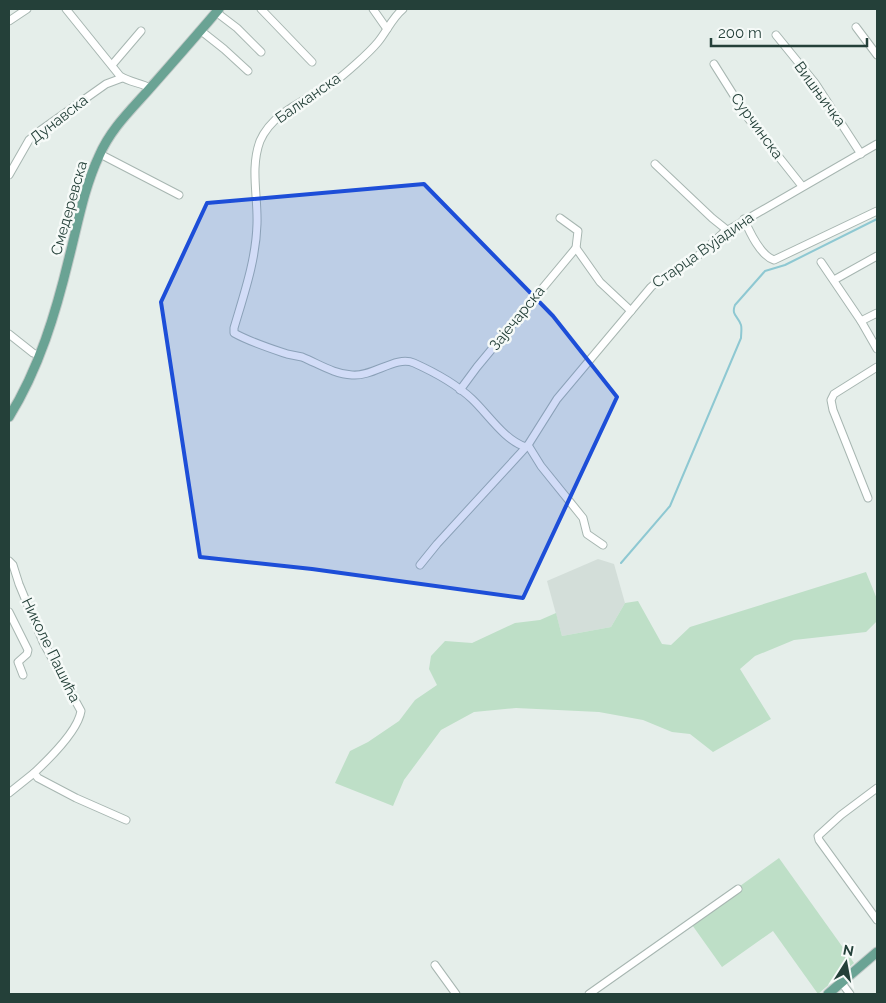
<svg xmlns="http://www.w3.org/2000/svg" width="886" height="1003" font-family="Raleway,sans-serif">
  <rect width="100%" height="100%" fill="#e5eeea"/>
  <polygon fill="#d3ded9" points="598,559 614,564 625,603 611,627 562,636 547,581"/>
  <g fill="#bedfc7">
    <polygon points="866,572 877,599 877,621 866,632 794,640 755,656 740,669 771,719 713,752 690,734 672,732 643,720 599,712 516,708 474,712 441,730 404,780 393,806 335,783 350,751 368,742 399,721 415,700 437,685 429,669 431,656 445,641 472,643 515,623 540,620 556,613 562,636 611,627 625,603 638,601 662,644 671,645 690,627"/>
    <polygon points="779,858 854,963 818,994 773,931 722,967 690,922"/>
  </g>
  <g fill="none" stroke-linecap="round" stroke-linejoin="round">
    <path stroke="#8ec8d2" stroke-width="2" d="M621 563 670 506 741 338C741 334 742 328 741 325 738 316 731 315 735 305L765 271 785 265 877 219"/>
    <g stroke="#a7b6b1" stroke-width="9">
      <g id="minor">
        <path d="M66 9 120 76C129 82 141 83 150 88"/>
        <polyline points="261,9 312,62"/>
        <polyline points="373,9 387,29"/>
        <path d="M403 9C392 18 387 31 378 42 369 53 344 75 333 83 308 100 273 111 260 141 250 168 258 196 257 224 256 260 244 294 234 328V333C250 342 269 348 287 354 292 355 297 356 302 357 319 364 334 374 352 375 373 377 396 355 414 363 434 372 456 384 472 399 488 414 505 441 526 447"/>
        <polyline points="216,12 237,28 261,52"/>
        <polyline points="9,21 27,9"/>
        <polyline points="856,27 877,55"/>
        <polyline points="200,30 224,49 248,71"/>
        <polyline points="776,35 815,83 861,154"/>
        <polyline points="714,64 748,118 802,186"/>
        <polyline points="112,65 141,31"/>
        <polyline points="100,154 179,195"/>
        <polyline points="655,164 712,218 727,230"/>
        <polyline points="9,175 29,140 41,130 106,84 122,78"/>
        <polyline points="560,218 578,231 576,248 600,282 631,311"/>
        <path d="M744 219C750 233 760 255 774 260L877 211"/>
        <polyline points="821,262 861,321 877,349"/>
        <polyline points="834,280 877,256"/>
        <polyline points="861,321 877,313"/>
        <polyline points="9,334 33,353 39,355"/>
        <polyline points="460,390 477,367 576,248"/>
        <polyline points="528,445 541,466 583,518 587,534 603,545"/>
        <polyline points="868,498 833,410 831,400 834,394 877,367"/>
        <path d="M9 561 13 565 19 584 43 642 81 711C78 731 49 759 34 773L38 778 76 798 126 820"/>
        <polyline points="420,565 437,544 528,445 557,399 651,287 660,279 699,255 723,233 877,144"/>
        <polyline points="9,612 28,650 27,654 18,662 23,675"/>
        <polyline points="877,788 841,815 818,836 819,840 877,920"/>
        <polyline points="9,793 34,773"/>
        <polyline points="435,965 456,994"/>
        <polyline points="841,982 850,994"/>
        <polyline points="589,994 738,889"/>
      </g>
    </g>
    <g stroke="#c2cac8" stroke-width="11">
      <g id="major">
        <path d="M9 417C39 369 56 312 69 258 78 223 84 188 99 156 111 128 132 109 152 86 174 61 197 35 219 9"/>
        <polyline points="828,994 877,952"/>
      </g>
    </g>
    <use href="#minor" stroke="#fff" stroke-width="7"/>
    <use href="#major" stroke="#6aa394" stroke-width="9"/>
  </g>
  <path fill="#1d4ed8" fill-opacity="0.2" stroke="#1d4ed8" stroke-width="4" stroke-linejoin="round" d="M424 184 553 316 617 397 523 598 312 569 200 557 161 302 207 203Z"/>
  <g text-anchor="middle" stroke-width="5" stroke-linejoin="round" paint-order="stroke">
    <g font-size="15" fill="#244039" stroke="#f6faf8">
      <text transform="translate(820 94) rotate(54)" y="5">Вишњичка</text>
      <text transform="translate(308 98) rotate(-35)" y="5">Балканска</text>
      <text transform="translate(59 119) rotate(-38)" y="5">Дунавска</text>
      <text transform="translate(757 126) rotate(54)" y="5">Сурчинска</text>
      <text transform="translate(69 208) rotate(-74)" y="5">Смедеревска</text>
      <text transform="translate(703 250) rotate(-35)" y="5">Старца Вујадина</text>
      <text transform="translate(517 318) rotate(-51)" y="5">Зајечарска</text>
      <text transform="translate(51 650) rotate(64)" y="5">Николе Пашића</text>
    </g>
  </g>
  <rect width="886" height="1003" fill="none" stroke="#244039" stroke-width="20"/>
  <g transform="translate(846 963) rotate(11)" stroke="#f6faf8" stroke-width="4" paint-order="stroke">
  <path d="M0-4L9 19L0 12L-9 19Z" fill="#244039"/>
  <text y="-8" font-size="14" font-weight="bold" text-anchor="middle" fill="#244039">N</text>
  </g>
  <path d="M711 38v8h156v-8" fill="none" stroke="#244039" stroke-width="2.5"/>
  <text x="718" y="38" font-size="15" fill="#244039" stroke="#f6faf8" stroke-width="4" paint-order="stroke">200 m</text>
</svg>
